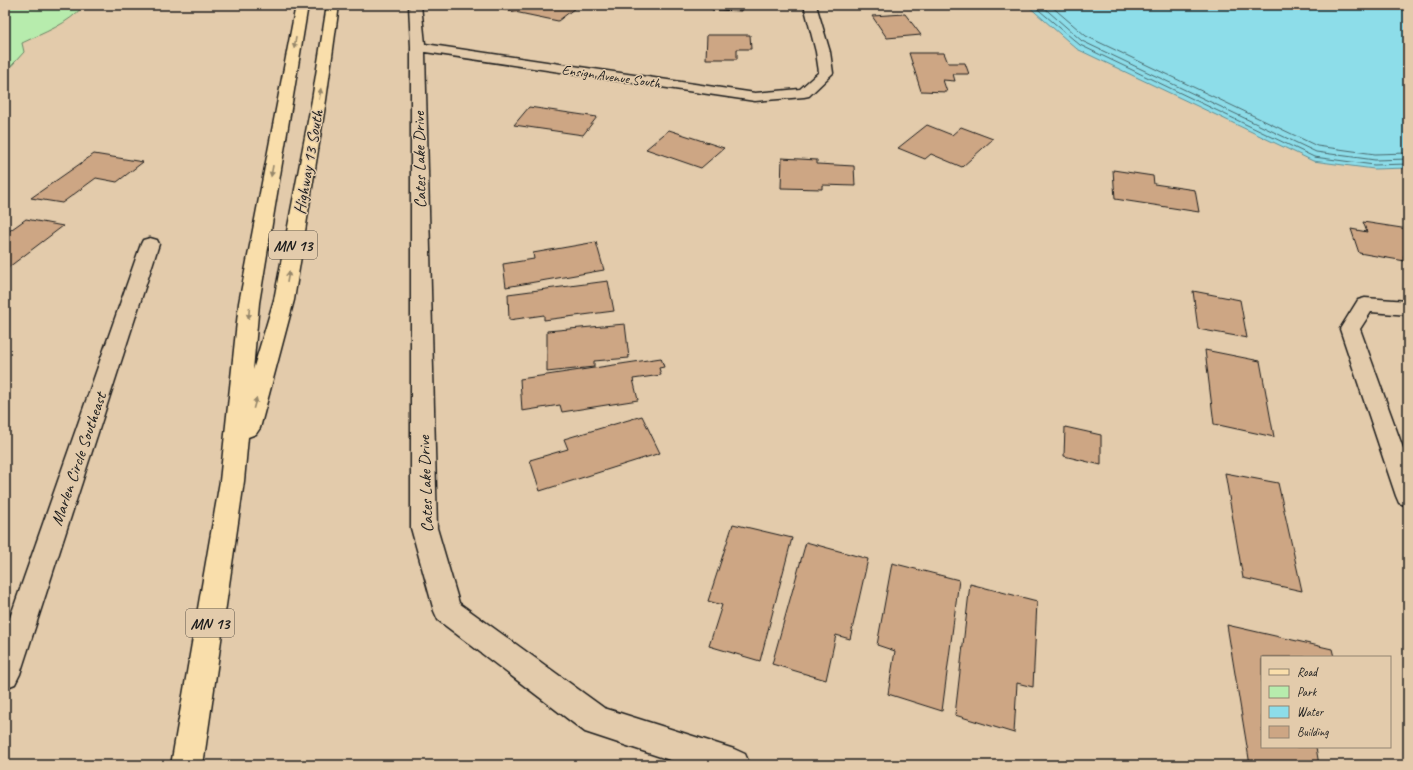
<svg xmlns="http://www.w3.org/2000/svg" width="1413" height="770" font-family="Caveat,sans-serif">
  <rect width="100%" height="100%" fill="#e3cbab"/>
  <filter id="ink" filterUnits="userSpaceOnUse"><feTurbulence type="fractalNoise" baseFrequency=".025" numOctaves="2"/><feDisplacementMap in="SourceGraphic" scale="8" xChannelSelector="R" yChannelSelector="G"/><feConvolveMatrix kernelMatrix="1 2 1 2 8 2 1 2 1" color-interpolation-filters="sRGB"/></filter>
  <g filter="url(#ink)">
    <path fill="#b7ecad" stroke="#6a8464" d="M5 5H84C69 24 43 33 22 43L24 52 5 73Z"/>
    <polygon fill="#8ddde9" stroke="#609097" points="1027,5 1408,5 1408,168 1374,169 1313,161 1077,49"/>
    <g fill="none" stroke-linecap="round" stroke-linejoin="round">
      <g stroke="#49696e" stroke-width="1">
        <polyline points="1033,5 1080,45 1314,157 1374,165 1408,164"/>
        <polyline points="1041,5 1082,41 1316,152 1375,160 1408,159"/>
        <polyline points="1050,5 1086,36 1317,146 1375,154 1408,153"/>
      </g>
    </g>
    <g fill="#cda684" stroke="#1c1c1c">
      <polygon points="487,5 558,5 575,8 558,21 486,6"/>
      <polygon points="713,5 742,5 741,11 712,10"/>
      <polygon points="905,14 921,35 887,38 872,16"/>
      <polygon points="707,35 750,35 751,49 737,49 737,59 706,59"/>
      <polygon points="909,53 944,53 948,63 965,63 969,74 953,74 955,81 943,80 947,92 921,91"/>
      <polygon points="529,107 597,117 583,135 514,125"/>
      <polygon points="927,125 952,135 961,127 993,139 962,167 931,154 925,159 898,148"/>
      <polygon points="669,130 724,148 701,168 646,149"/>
      <polygon points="94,154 143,162 117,182 96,178 62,203 31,198"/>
      <polygon points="782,158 817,160 817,164 854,166 855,186 822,185 822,189 781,188"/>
      <polygon points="1113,170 1153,176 1154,184 1195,190 1199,212 1115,199"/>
      <polygon points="26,219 63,226 5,270 5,234"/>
      <polygon points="1363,222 1408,229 1408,257 1403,256 1405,261 1359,253 1351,229 1367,232"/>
      <polygon points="596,242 604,270 506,287 503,264 534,259 533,253"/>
      <polygon points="608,281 614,311 544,320 544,315 509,320 508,294"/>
      <polygon points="1193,291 1240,300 1247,338 1198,329"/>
      <polygon points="625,324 629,358 594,361 594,367 547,372 547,331"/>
      <polygon points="1205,350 1260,361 1274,437 1214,424"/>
      <polygon points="661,358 664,367 659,368 661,375 633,379 638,400 562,412 560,405 522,411 520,379"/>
      <polygon points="642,416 660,453 540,491 530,460 568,449 564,439"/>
      <polygon points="1065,427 1101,435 1101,465 1064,456"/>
      <polygon points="1225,473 1278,483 1302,591 1243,578"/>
      <polygon points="733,524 792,538 760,661 709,646 722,605 708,601"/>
      <polygon points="806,542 868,559 850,639 836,635 826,680 772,664"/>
      <polygon points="892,563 959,580 942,711 888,694 895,651 877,645"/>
      <polygon points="970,584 1037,601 1033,687 1017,683 1014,733 955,715"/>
      <polygon points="1227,625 1332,649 1334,657 1262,657 1262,747 1316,747 1319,765 1250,765"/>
    </g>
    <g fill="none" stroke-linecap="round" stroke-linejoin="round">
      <g stroke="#1c1c1c" stroke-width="3">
        <g id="minor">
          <polygon points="409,5 421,5 425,44 755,93 800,89 819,72 816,52 804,5 816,5 830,52 833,73 809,96 804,97 755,101 425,52 437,528 459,603 604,708 734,749 745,754 750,765 685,765 585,732 438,620 434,611 411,528 411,47"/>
          <polygon points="150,238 157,240 159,244 20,674 15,684 5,688 5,632 141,244 143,240"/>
          <polygon points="1365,298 1408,301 1408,315 1371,312 1360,329 1408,462 1408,506 1399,503 1396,496 1340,329 1358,300"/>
        </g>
      </g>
      <g stroke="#1c1c1c" stroke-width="3">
        <polygon id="major" points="296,5 308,5 259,303 253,370 274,300 312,100 327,5 339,5 326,100 294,300 260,428 256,434 248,437 244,481 203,765 171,765 220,481 239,303"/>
      </g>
      <use href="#minor" fill="#e3cbab" fill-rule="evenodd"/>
      <use href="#major" fill="#f9deab" fill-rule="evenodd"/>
    </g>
    <defs><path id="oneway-solid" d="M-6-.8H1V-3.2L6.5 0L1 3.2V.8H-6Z"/></defs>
    <g fill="#96876b">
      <use href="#oneway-solid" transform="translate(295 43) rotate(100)"/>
      <use href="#oneway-solid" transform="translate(320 94) rotate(-81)"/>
      <use href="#oneway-solid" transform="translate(272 171) rotate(100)"/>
      <use href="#oneway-solid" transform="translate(288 277) rotate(-80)"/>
      <use href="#oneway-solid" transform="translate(249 313) rotate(95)"/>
      <use href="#oneway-solid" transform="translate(255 403) rotate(-74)"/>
    </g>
  </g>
  <g text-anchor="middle" stroke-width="3" stroke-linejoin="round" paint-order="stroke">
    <g font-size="14" fill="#1c1c1c" stroke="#e3cbab">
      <text transform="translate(611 76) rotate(8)" y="5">Ensign Avenue South</text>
    </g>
    <g fill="#e3cbab" stroke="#585047" stroke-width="1">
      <rect x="269" y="231" width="48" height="28" rx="3"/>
      <rect x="186" y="609" width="48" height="28" rx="3"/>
    </g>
    <g font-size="16" font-weight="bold" fill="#1c1c1c">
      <text x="293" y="251">MN 13</text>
      <text x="210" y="629">MN 13</text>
    </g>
    <g font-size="17" fill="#1c1c1c" stroke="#e3cbab">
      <text transform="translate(419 160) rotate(-91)" y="6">Cates Lake Drive</text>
      <text transform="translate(308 162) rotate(-80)" y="6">Highway 13 South</text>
      <text transform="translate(78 459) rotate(-71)" y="6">Marlen Circle Southeast</text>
      <text transform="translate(425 484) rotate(-92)" y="6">Cates Lake Drive</text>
    </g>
  </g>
  <rect width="1413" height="770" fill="none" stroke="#e3cbab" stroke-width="20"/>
  <rect x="10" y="10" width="1393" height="750" fill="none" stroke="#1c1c1c" stroke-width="1.5" filter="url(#ink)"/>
  <rect x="1261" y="656" width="130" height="92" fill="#e3cbab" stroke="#938572"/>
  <rect x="1269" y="669" width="20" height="6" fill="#f9deab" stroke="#938572"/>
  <text x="1297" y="676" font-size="12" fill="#1c1c1c">Road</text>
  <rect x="1269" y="686" width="20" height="12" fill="#b7ecad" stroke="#938572"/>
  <text x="1297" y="696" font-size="12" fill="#1c1c1c">Park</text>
  <rect x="1269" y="706" width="20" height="12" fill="#8ddde9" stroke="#938572"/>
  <text x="1297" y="716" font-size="12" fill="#1c1c1c">Water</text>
  <rect x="1269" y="726" width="20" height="12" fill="#cda684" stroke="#938572"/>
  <text x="1297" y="736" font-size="12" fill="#1c1c1c">Building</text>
</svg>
